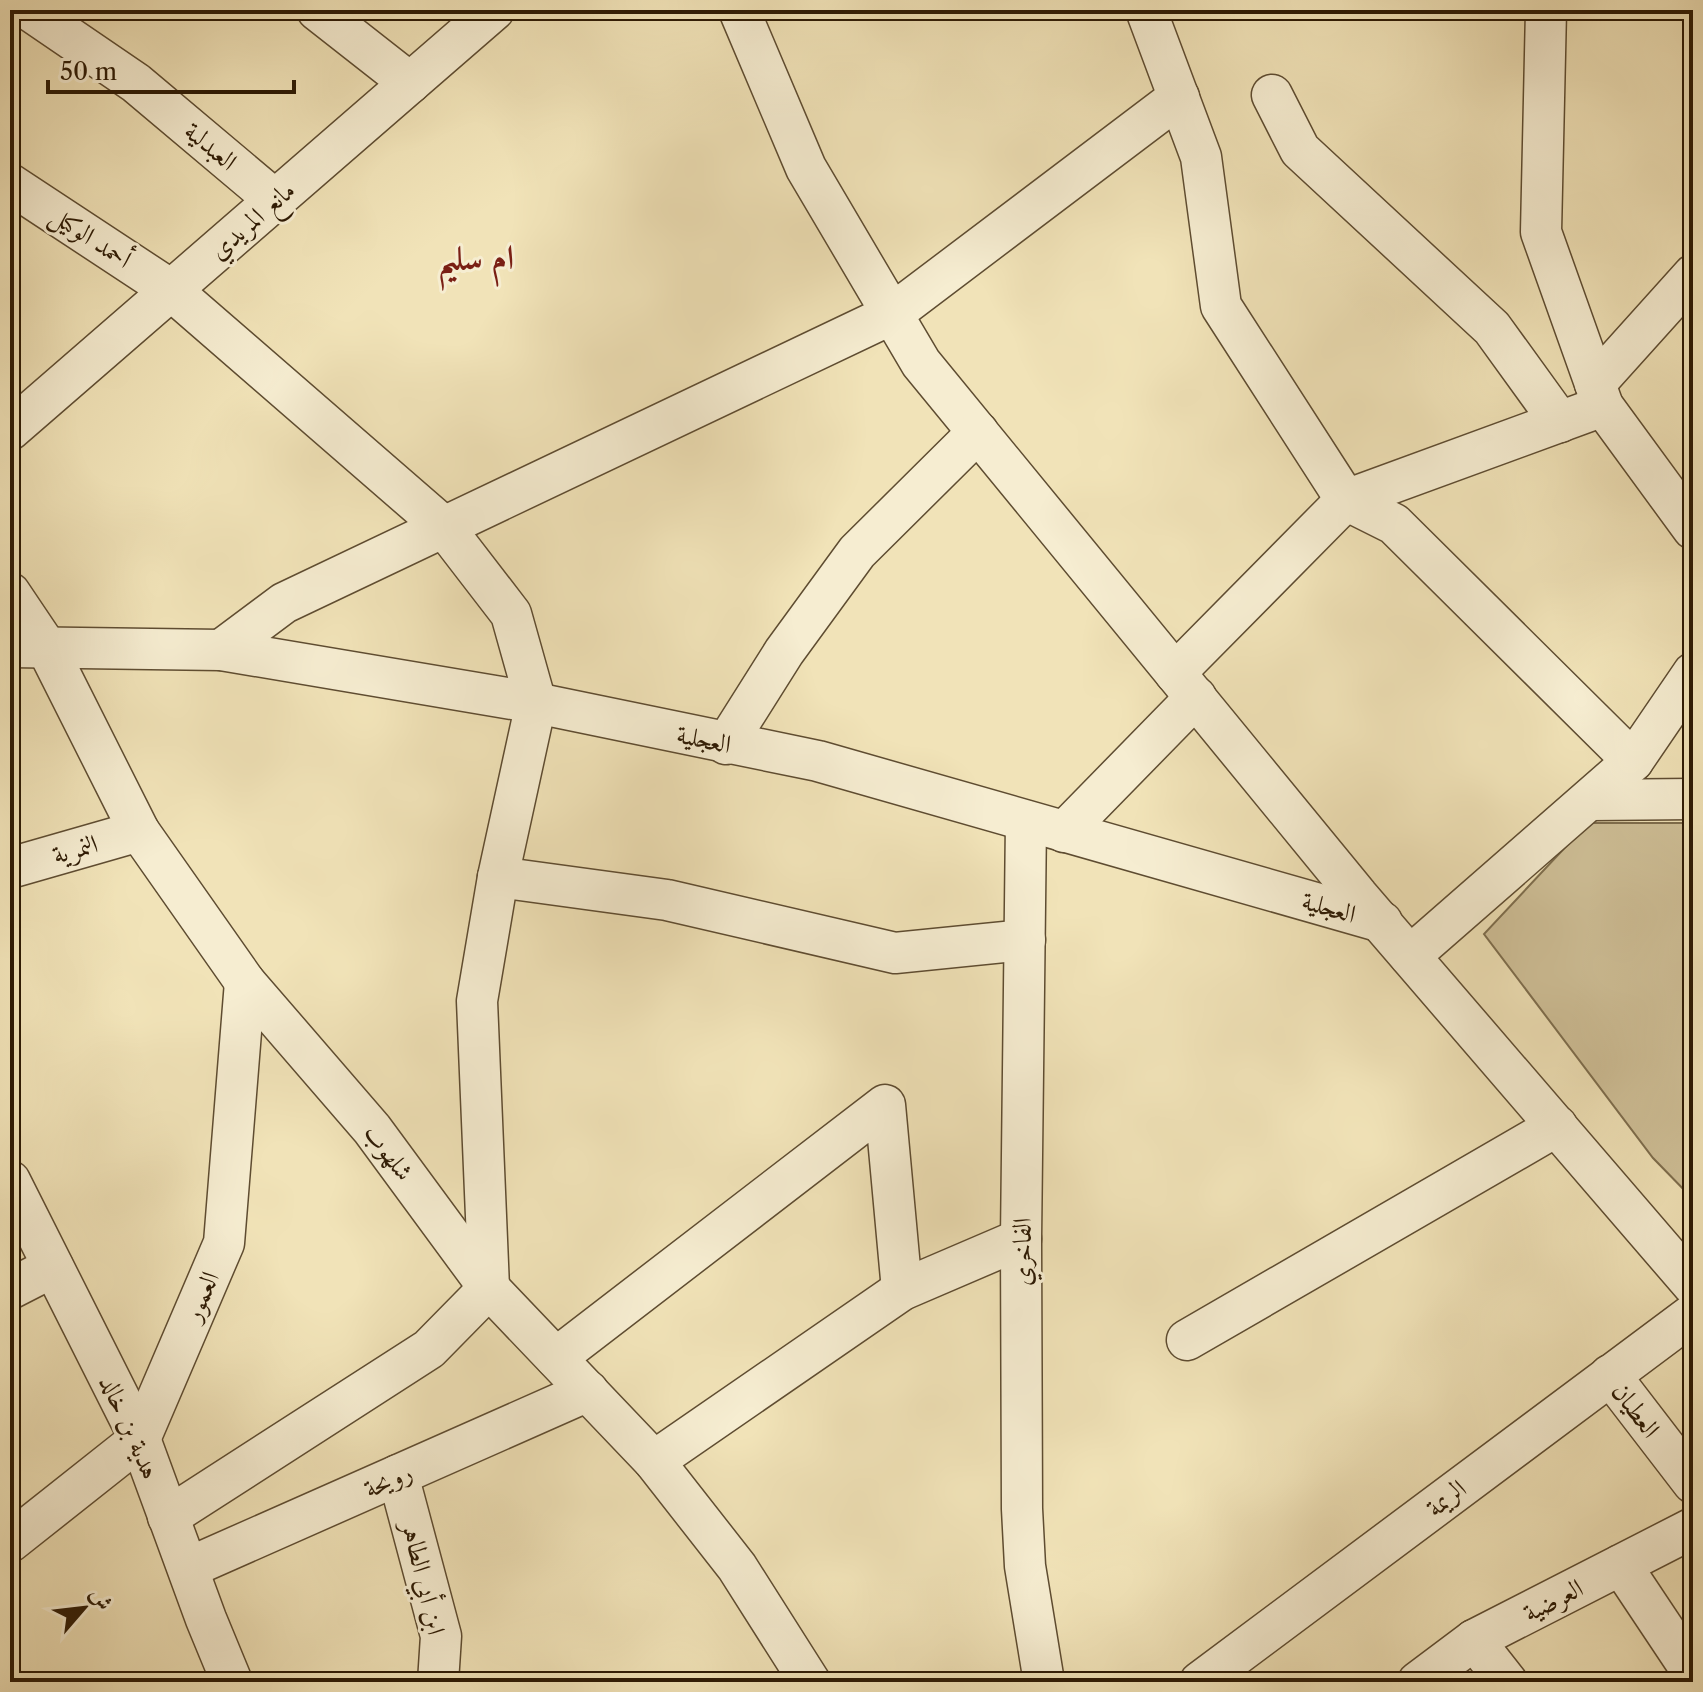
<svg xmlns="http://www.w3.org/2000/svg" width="1703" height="1692" font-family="'Libre Caslon Text',Amiri,serif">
  <rect width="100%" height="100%" fill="#f1e3b8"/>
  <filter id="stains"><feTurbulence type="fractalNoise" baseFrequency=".0025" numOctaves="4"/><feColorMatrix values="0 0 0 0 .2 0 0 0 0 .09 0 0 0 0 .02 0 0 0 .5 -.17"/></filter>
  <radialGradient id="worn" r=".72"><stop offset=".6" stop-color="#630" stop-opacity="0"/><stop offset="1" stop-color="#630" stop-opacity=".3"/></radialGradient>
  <polygon fill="#d0c199" stroke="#7e6e4e" stroke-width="2" points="1588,823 1693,823 1693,1199 1653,1158 1484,934"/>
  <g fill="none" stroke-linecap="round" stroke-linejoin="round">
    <g stroke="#5e4c31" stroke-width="43">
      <g id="minor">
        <polyline points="29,10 136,83 275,200"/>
        <polyline points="317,10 410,83"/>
        <polyline points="739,10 806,168 921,363 1358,896 1693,1285"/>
        <polyline points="1146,10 1201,157 1221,306 1346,500 1394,524 1633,761"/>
        <polyline points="1546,10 1541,232 1603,406 1693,529"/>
        <polyline points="1272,95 1300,150 1492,328 1560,422"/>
        <polyline points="10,184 171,290 444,527 511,614 536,703 498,877 477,1001 489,1288 429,1349 168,1517"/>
        <polyline points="1595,384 1693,275"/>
        <polyline points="10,430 494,10"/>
        <polyline points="10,593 47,648 139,831 245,982 372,1129 489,1288 654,1461 737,1567 810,1682"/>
        <polyline points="10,647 221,650 536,703 818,761 1382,922"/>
        <polyline points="221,650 284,603 892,314 1179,97"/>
        <polyline points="1175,673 1346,500 1603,406"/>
        <polyline points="726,744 784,652 857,552 978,432"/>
        <polyline points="1590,800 1693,799"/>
        <polyline points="1026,821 1021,1239 1022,1509 1025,1566 1044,1682"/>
        <polyline points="1064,832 1196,697"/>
        <polyline points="10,868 139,831"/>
        <polyline points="498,877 667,900 895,953 1025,940"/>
        <polyline points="1410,956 1633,761 1693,673"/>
        <polyline points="10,1181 140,1439 206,1619 232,1682"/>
        <polyline points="10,1289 53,1267"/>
        <polyline points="1187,1340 1557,1126"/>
        <polyline points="556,1358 885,1105 902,1290"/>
        <polyline points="1610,1375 1693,1483"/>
        <polyline points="654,1461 902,1290 1021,1239"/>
        <polyline points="398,1475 441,1636 438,1682"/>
        <polyline points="10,1542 140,1439 224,1243 245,982"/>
        <polyline points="1621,1565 1693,1673"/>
        <polyline points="188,1568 588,1391"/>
        <polyline points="1474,1640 1507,1682"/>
        <polyline points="1200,1682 1693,1314"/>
        <polyline points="1418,1682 1474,1640 1693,1528"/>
      </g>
    </g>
    <use href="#minor" stroke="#f6edd1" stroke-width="40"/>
  </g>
  <g text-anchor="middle" stroke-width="6" stroke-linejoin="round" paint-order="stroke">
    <g font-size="26" fill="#2d1a04" stroke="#f6edd1">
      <text transform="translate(211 146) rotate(40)" y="9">العبدلية</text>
      <text transform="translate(252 220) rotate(-41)" y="9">مانع المريدي</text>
      <text transform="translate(91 237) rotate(33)" y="9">أحمد الوكيل</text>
      <text transform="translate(704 739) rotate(12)" y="9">العجلية</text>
      <text transform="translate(75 849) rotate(-16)" y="9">النمرية</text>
      <text transform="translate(1329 907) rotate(16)" y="9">العجلية</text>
      <text transform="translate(389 1152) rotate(53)" y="9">شلهوب</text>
      <text transform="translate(1022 1252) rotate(-90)" y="9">الفاخري</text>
      <text transform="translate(201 1296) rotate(-66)" y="9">العمور</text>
      <text transform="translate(1636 1410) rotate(53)" y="9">العطيان</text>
      <text transform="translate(130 1427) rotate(66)" y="9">هدية بن خالد</text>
      <text transform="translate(388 1480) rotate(-24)" y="9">رويحة</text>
      <text transform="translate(1446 1498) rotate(-37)" y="9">الريمة</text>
      <text transform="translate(424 1578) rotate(77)" y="9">ابن أبي الطاهر</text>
      <text transform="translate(1553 1600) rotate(-27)" y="9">العرضية</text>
    </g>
    <g font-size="34" font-weight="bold" fill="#7a1f14" stroke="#f6edd1">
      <text x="476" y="269">ام سليم</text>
    </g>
  </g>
  <rect width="1703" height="1692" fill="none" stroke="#f1e3b8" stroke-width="40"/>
  <rect x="12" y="12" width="1679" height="1668" fill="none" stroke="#2d1a04" stroke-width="4"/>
  <rect x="20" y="20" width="1663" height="1652" fill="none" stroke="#2d1a04" stroke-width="2"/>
  <g transform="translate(84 1608) rotate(62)" stroke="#f6edd1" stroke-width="6" paint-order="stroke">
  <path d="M0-6L14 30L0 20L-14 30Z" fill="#2d1a04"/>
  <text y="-12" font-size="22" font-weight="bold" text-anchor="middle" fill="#2d1a04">ش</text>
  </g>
  <path d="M48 80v12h246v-12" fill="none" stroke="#2d1a04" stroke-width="4"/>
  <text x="60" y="80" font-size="24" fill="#2d1a04" stroke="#f6edd1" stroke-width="6" paint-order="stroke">50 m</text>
  <rect width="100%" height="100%" filter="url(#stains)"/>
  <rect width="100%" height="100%" fill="url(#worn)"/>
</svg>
